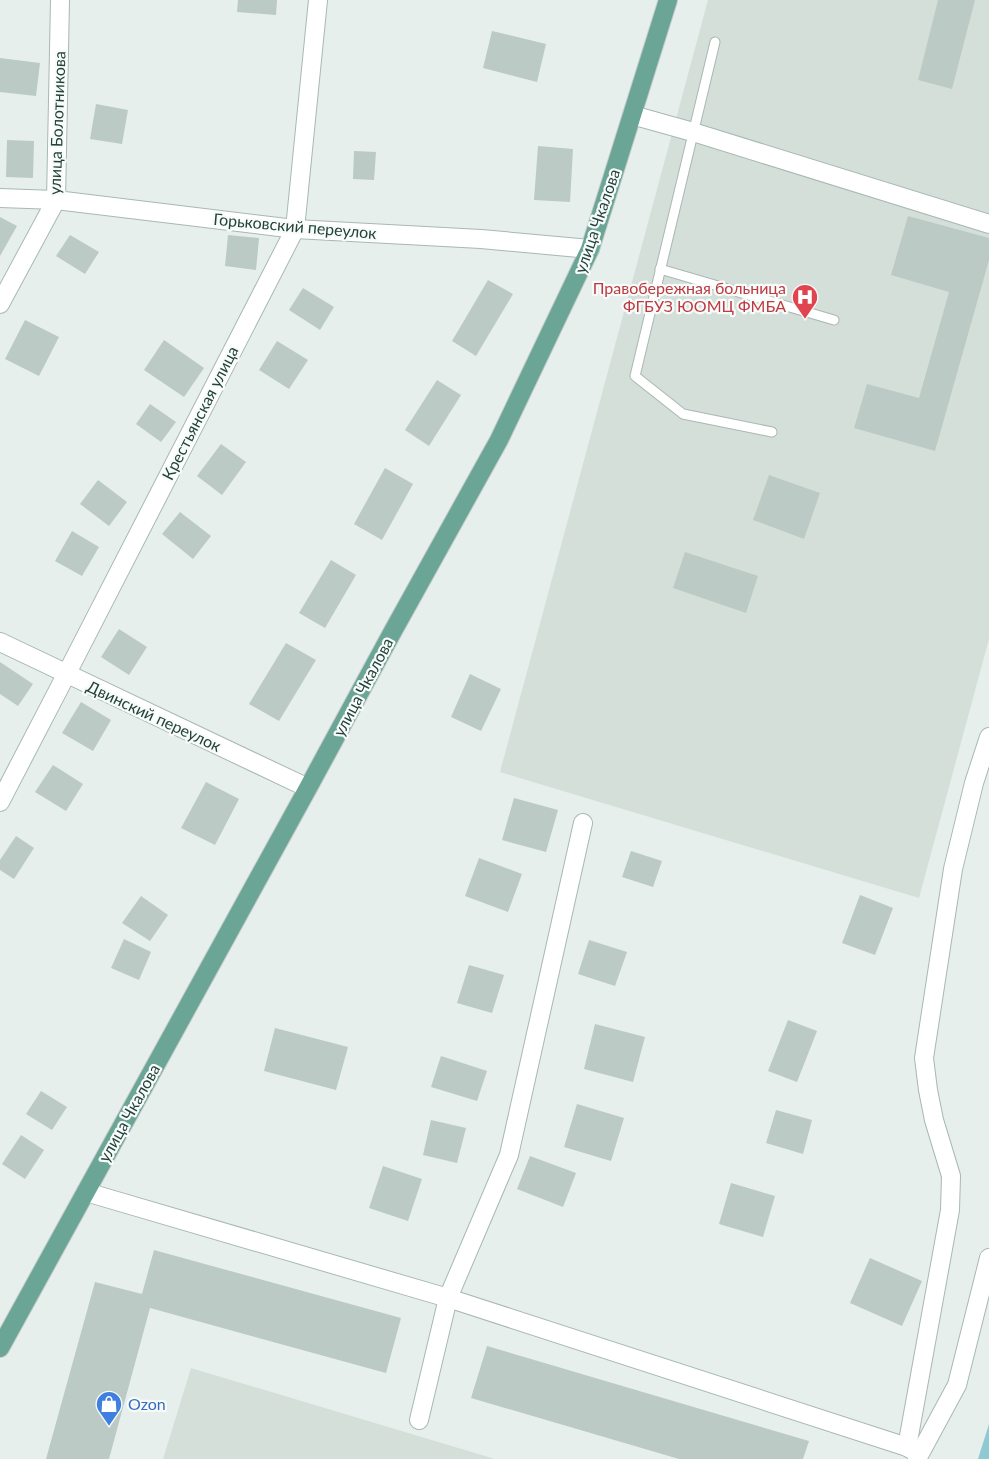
<svg xmlns="http://www.w3.org/2000/svg" width="989" height="1459" font-family="Lato,sans-serif">
  <rect width="100%" height="100%" fill="#e6efeb"/>
  <g fill="#d4dfda">
    <polygon points="708,0 989,0 989,639 919,898 500,772"/>
    <polygon points="191,1368 495,1459 163,1459"/>
  </g>
  <polygon fill="#8ec9d4" points="989,1424 989,1459 978,1459"/>
  <g fill="#bbcac4">
    <polygon points="238,0 277,0 276,15 237,12"/>
    <polygon points="938,0 975,0 952,89 918,80"/>
    <polygon points="492,31 546,44 537,82 483,68"/>
    <polygon points="0,58 40,63 36,96 0,92"/>
    <polygon points="96,104 128,110 122,144 90,139"/>
    <polygon points="7,140 34,141 33,178 6,177"/>
    <polygon points="538,146 573,149 570,202 534,200"/>
    <polygon points="354,151 376,152 374,180 353,179"/>
    <polygon points="908,216 989,238 989,260 935,451 854,428 867,384 919,398 949,292 891,275"/>
    <polygon points="0,217 17,226 0,256"/>
    <polygon points="70,235 99,252 85,274 56,256"/>
    <polygon points="228,235 259,238 256,270 225,266"/>
    <polygon points="488,280 513,294 476,356 452,341"/>
    <polygon points="303,288 334,307 320,330 289,310"/>
    <polygon points="25,320 59,337 39,376 5,359"/>
    <polygon points="164,340 204,368 184,397 144,370"/>
    <polygon points="277,341 308,360 289,389 259,370"/>
    <polygon points="437,380 461,395 429,446 405,430"/>
    <polygon points="150,404 176,422 161,442 136,424"/>
    <polygon points="221,444 246,462 222,495 197,476"/>
    <polygon points="385,468 413,484 382,540 354,524"/>
    <polygon points="769,475 820,493 804,539 753,520"/>
    <polygon points="98,480 127,502 109,526 80,504"/>
    <polygon points="180,512 211,536 193,559 162,534"/>
    <polygon points="72,531 99,547 82,576 55,561"/>
    <polygon points="685,552 758,576 746,613 673,588"/>
    <polygon points="331,560 356,575 325,628 299,613"/>
    <polygon points="119,629 147,647 129,675 101,657"/>
    <polygon points="286,643 316,660 279,721 249,704"/>
    <polygon points="0,662 33,684 18,706 0,694"/>
    <polygon points="470,674 501,689 481,731 451,717"/>
    <polygon points="81,702 111,720 93,751 62,733"/>
    <polygon points="53,765 83,784 66,811 35,792"/>
    <polygon points="206,782 239,799 215,845 181,828"/>
    <polygon points="514,798 558,810 546,852 502,840"/>
    <polygon points="16,836 34,848 14,879 0,870 0,860"/>
    <polygon points="631,851 662,861 653,887 622,877"/>
    <polygon points="479,858 522,874 508,912 465,896"/>
    <polygon points="860,895 893,908 875,955 842,943"/>
    <polygon points="141,896 168,915 150,941 122,923"/>
    <polygon points="124,939 151,952 139,980 111,968"/>
    <polygon points="589,940 627,952 615,986 578,974"/>
    <polygon points="469,965 504,975 492,1013 457,1003"/>
    <polygon points="788,1020 817,1031 797,1082 768,1071"/>
    <polygon points="595,1024 645,1037 633,1082 584,1069"/>
    <polygon points="275,1028 348,1047 336,1090 264,1071"/>
    <polygon points="441,1056 487,1071 477,1101 431,1087"/>
    <polygon points="41,1091 67,1107 52,1130 26,1114"/>
    <polygon points="577,1104 624,1118 611,1161 564,1147"/>
    <polygon points="776,1110 812,1120 803,1154 766,1143"/>
    <polygon points="431,1120 466,1128 457,1163 423,1155"/>
    <polygon points="21,1135 44,1150 25,1179 2,1164"/>
    <polygon points="530,1156 576,1173 563,1207 517,1189"/>
    <polygon points="383,1166 422,1179 408,1221 369,1208"/>
    <polygon points="731,1183 775,1196 763,1237 719,1224"/>
    <polygon points="154,1250 401,1318 386,1373 150,1308 109,1459 46,1459 95,1282 142,1294"/>
    <polygon points="870,1258 922,1281 902,1326 850,1303"/>
    <polygon points="487,1346 809,1441 803,1459 679,1459 471,1398"/>
  </g>
  <g fill="none" stroke-linecap="round" stroke-linejoin="round">
    <g stroke="#a8b8b2" stroke-width="11">
      <g id="service">
        <polyline points="715,42 635,376 683,414 772,432"/>
        <polyline points="660,269 834,320"/>
      </g>
    </g>
    <g stroke="#a8b8b2" stroke-width="20">
      <g id="minor">
        <polyline points="632,115 693,132 989,224"/>
        <polyline points="0,198 56,200 295,229 481,239 590,249"/>
        <polyline points="0,304 56,200 60,0"/>
        <polyline points="0,642 308,788"/>
        <polyline points="0,802 66,675 295,229 318,0"/>
        <polyline points="86,1192 448,1298 907,1447 919,1454"/>
        <polyline points="419,1420 448,1298 509,1155 583,823"/>
        <polyline points="907,1447 950,1210 951,1176 934,1120 928,1090 924,1058 953,869 974,783 989,737"/>
        <polyline points="917,1459 957,1385 989,1258"/>
      </g>
    </g>
    <g stroke="#c2cac8" stroke-width="20">
      <polyline id="primary" points="0,1348 308,788 393,631 499,440 590,249 668,0"/>
    </g>
    <use href="#service" stroke="#fff" stroke-width="9"/>
    <use href="#minor" stroke="#fff" stroke-width="18"/>
    <use href="#primary" stroke="#6aa596" stroke-width="18"/>
  </g>
  <defs>
    <g id="hospital-pin" transform="scale(1.35)"><path d="M0 17L-7.5 6A9.5 9.5 0 1 1 7.5 6Z" fill="#e0444e" stroke="#f7fbf9"/><path d="M-5-5h3v3.5h4V-5h3V5h-3V1.5h-4V5h-3Z" fill="#fff"/></g>
    <g id="shop-pin" transform="scale(1.35)"><path d="M0 17L-7.5 6A9.5 9.5 0 1 1 7.5 6Z" fill="#3f7fe0" stroke="#f7fbf9"/><path d="M-5-2.5h2.3a2.7 3.5 0 0 1 5.4 0H5L5.5 6h-11ZM-1.5-2.5h3a1.5 2.3 0 0 0-3 0Z" fill="#fff"/></g>
  </defs>
  <g fill-rule="evenodd">
    <use href="#hospital-pin" x="805" y="297"/>
    <use href="#shop-pin" x="109" y="1404"/>
  </g>
  <g text-anchor="middle" stroke-width="4.5" stroke-linejoin="round" paint-order="stroke">
    <g font-size="16" fill="#24423a" stroke="#f7fbf9">
      <text transform="translate(57 123) rotate(-88)" y="6">улица Болотникова</text>
      <text transform="translate(597 221) rotate(-71)" y="6">улица Чкалова</text>
      <text transform="translate(295 226) rotate(5)" y="6">Горьковский переулок</text>
      <text transform="translate(200 413) rotate(-63)" y="6">Крестьянская улица</text>
      <text transform="translate(363 687) rotate(-62)" y="6">улица Чкалова</text>
      <text transform="translate(154 716) rotate(25)" y="6">Двинский переулок</text>
      <text transform="translate(129 1113) rotate(-61)" y="6">улица Чкалова</text>
    </g>
    <g font-size="16" fill="#be3a42" stroke="#f7fbf9" text-anchor="end">
      <text x="786" y="294">Правобережная больница<tspan x="786" dy="18">ФГБУЗ ЮОМЦ ФМБА</tspan></text>
    </g>
    <g font-size="16" fill="#366cbe" stroke="#f7fbf9" text-anchor="start">
      <text x="128" y="1410">Ozon</text>
    </g>
  </g>
</svg>
